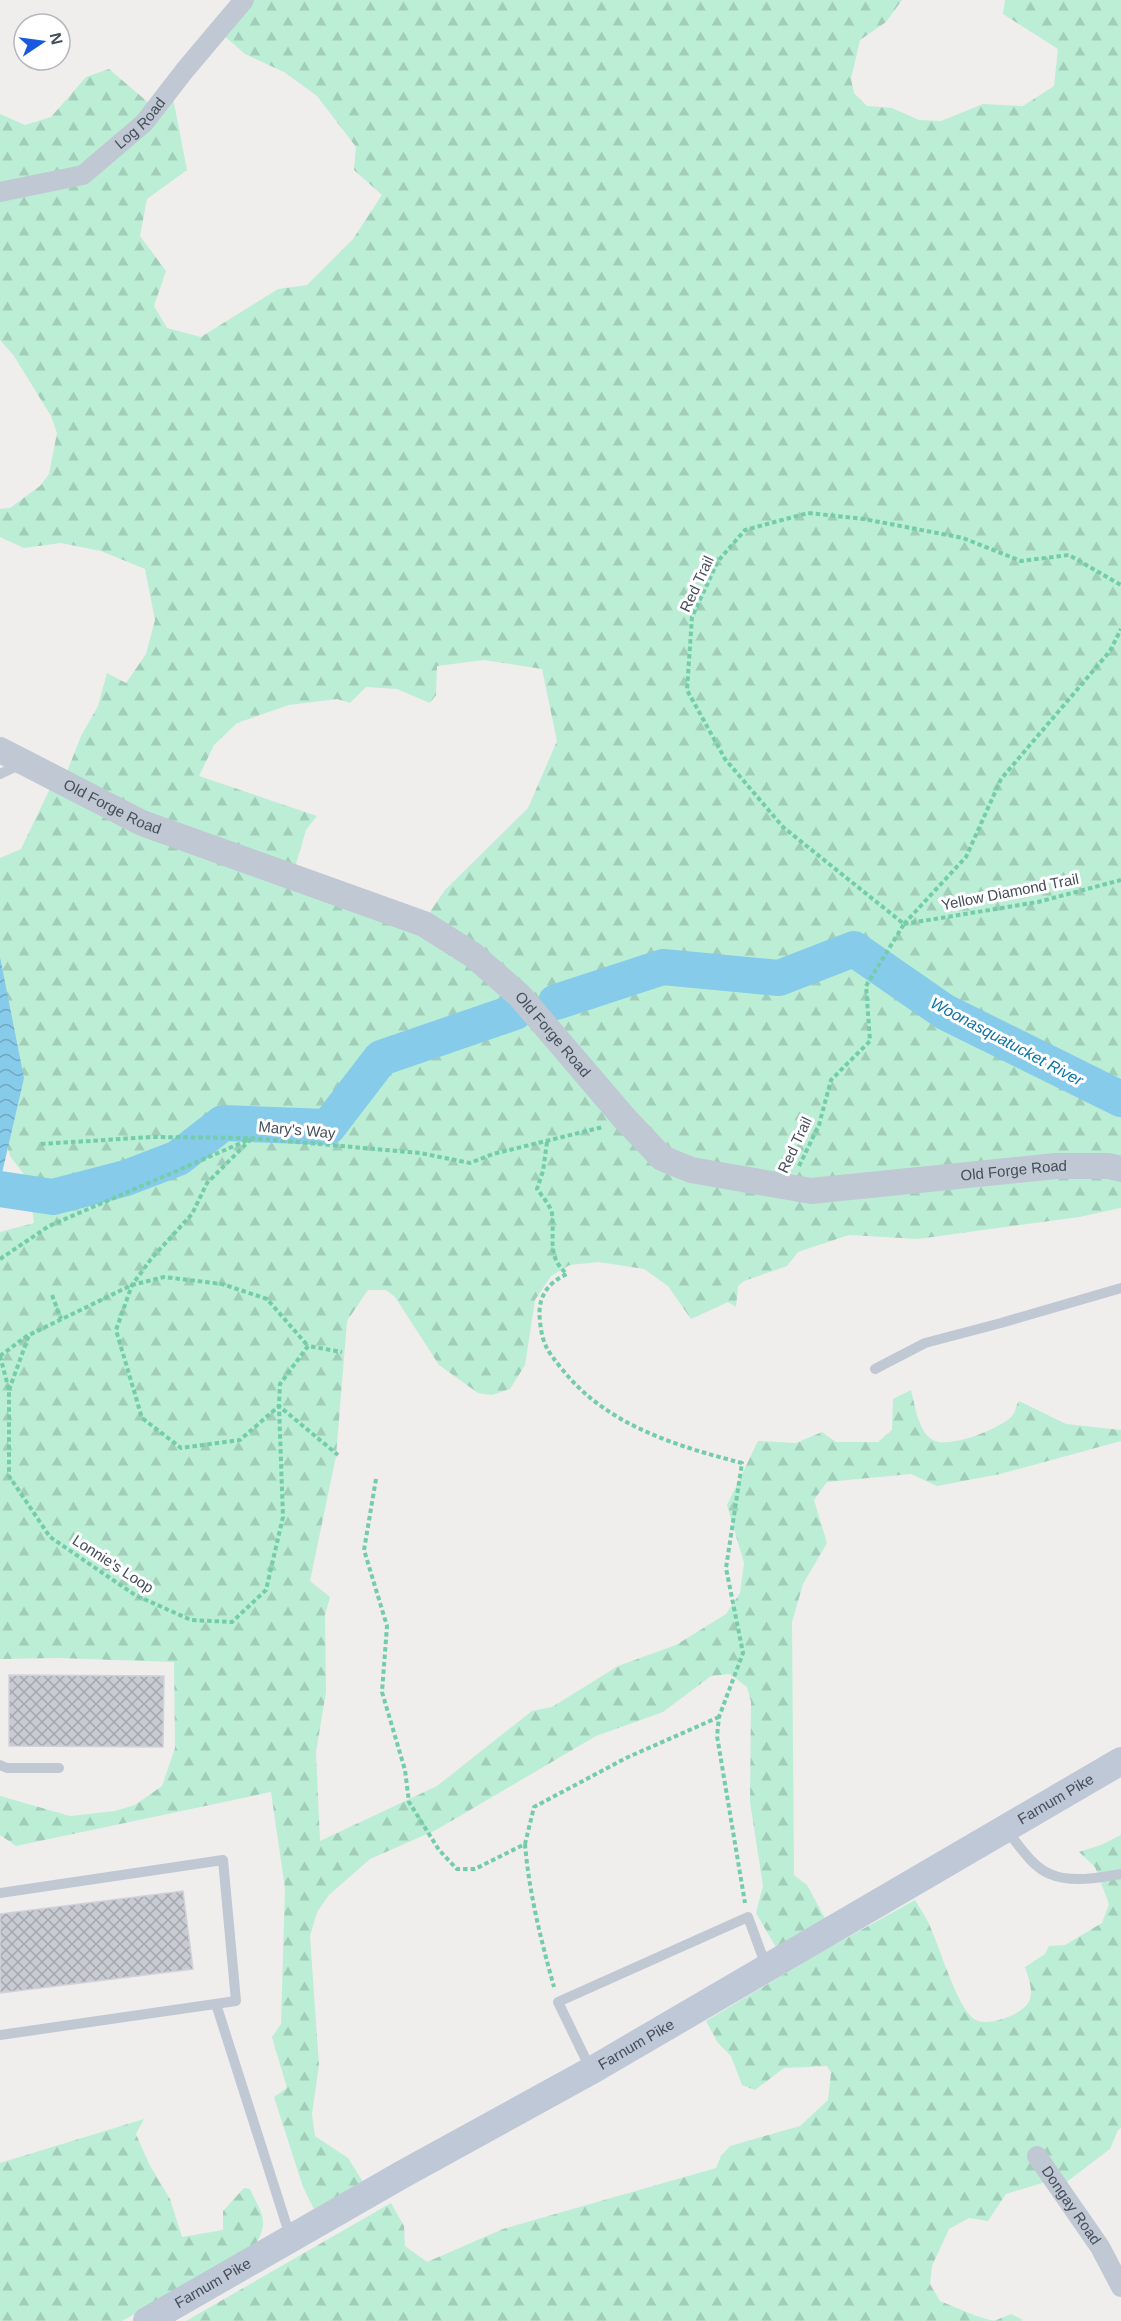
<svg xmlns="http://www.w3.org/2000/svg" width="1121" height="2321" font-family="Arial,sans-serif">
  <defs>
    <pattern id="forest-firs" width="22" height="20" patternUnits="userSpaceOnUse" patternTransform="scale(1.5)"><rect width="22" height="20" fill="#bbeed5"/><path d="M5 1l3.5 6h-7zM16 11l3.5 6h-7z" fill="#a2ceb9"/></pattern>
    <pattern id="water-waves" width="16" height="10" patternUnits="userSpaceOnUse" patternTransform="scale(1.5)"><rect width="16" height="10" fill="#87cbeb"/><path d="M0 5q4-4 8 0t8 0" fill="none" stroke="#70a7c1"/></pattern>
    <pattern id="building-cross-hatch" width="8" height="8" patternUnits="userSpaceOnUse" patternTransform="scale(1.5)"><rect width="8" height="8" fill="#c9cbd3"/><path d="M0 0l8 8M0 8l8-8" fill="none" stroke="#a5a7ae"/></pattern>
  </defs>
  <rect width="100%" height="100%" fill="#f0eded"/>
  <g fill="url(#forest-firs)" fill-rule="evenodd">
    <path d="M247 0H902L886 22 860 40 851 79 854 93 867 106 892 108 919 120 941 121 983 104 1023 106 1054 86 1058 49 1003 14 1005 0H1121V1208L1079 1217 918 1239 849 1235 798 1252 787 1266 744 1281 738 1286 736 1307 728 1302 691 1319 668 1286 644 1269 599 1262 570 1265 551 1276 535 1300 525 1365 510 1389 492 1395 478 1393 439 1365 395 1297 386 1290H368L347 1321 336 1456 310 1581 330 1597 325 1615 326 1692 316 1752 320 1841 437 1786 532 1711 552 1707 618 1666 676 1645 726 1614 740 1593 744 1563 727 1505 758 1441 796 1443 822 1432 836 1442H878L892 1430 893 1399 911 1390C915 1405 918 1432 933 1440 949 1449 999 1429 1011 1417 1016 1413 1015 1406 1019 1401L1066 1424 1121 1430V1441L1000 1474 937 1486 911 1474 827 1482 814 1500 827 1543 803 1584 792 1622 794 1875 807 1885 826 1920 777 1949 756 1913 763 1886 750 1802 751 1702 747 1687 730 1674 711 1676 663 1712 596 1736 436 1830 370 1859 329 1895 317 1912 310 1936 319 2065 312 2114 315 2136 348 2158 363 2182 314 2209 303 2187 274 2097 287 2088 272 2037 281 2024 285 1888 271 1792 16 1846 0 1835V1796L70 1816 115 1811 135 1805 162 1786 175 1748 174 1662 58 1658 0 1659V1232L34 1223 28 1180 10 1156 3 1133 0 1044V858L21 849 55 778 65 777 81 736 98 706 107 673 126 683 146 654 155 620 145 569 101 551 61 543 24 548 0 537V509L10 508 40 486 49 474 57 433 51 416 14 356 0 340V114L25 125 51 117 86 77 109 69 157 110 172 93 187 170 147 199 140 236 166 271 154 306 167 328 201 337 278 289 307 285 353 239 382 195 354 170 356 147 317 96 284 72 245 54 222 34ZM484 660 542 669 557 741 528 808 445 890 423 922 293 874 306 830 317 816 199 776 214 745 237 723 289 705 337 699 350 703 366 687 397 689 430 703 436 695 437 666Z"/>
    <path d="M1121 1835V2128L1118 2130 1110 2149 1064 2184 1052 2180 1006 2194 988 2221 969 2218 949 2229 932 2266 930 2284 940 2301 976 2316 994 2321 1011 2314 1023 2320 1021 2321H186L391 2203 404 2226 405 2246 427 2262 503 2229 716 2168 721 2156 730 2146 800 2126 828 2100 831 2073 827 2066 784 2068 755 2090 742 2085 731 2056 718 2043 706 2021 816 1955 915 1900C920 1908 925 1916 929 1924 939 1945 957 2008 974 2019 987 2028 1021 2015 1028 2003 1035 1993 1028 1977 1025 1967L1045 1954 1049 1946 1065 1945 1102 1923 1109 1904 1095 1867 1079 1852 1101 1845Z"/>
    <path d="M144 2119 136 2134 149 2164 170 2199 182 2237 223 2230V2211L244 2188 250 2189C263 2217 270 2221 253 2249L122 2321H0V2163Z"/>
  </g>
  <polygon fill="url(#water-waves)" points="0,957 24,1078 0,1182"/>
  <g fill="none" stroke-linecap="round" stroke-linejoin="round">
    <g stroke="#87cbeb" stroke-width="36">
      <polyline points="556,1002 663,967 779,978 854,949 945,1012 1121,1099"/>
      <polyline points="0,1189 53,1197 126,1178 178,1158 223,1123 328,1127 381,1058 515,1012"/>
    </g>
  </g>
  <g fill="url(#building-cross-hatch)" stroke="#d1d2d9" stroke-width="1.5">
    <polygon points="9,1675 164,1676 163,1747 9,1746"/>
    <polygon points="183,1891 193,1969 0,1993 0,1914"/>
  </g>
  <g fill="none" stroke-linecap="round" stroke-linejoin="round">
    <g stroke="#73ccaa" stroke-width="4" stroke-dasharray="4.5 3" stroke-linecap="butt">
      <polyline points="904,924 966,857 1001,779 1110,651 1121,629"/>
      <polyline points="904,924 1038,902 1121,880"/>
      <polyline points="251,1139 207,1183 192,1214 151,1259 132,1285 116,1330 142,1418 181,1448 240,1440 279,1406 338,1455"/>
      <path d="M547 1142 543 1171 537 1189C542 1196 551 1206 552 1214 555 1238 546 1256 567 1274 547 1283 537 1298 540 1321 542 1344 548 1352 562 1369 606 1425 676 1446 742 1463L726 1568 743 1653 719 1717 717 1736 745 1903"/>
      <polyline points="41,1144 152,1137 251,1138 420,1153 470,1163 493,1154 603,1127"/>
      <polyline points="799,1166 819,1125 831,1080 870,1041 866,986 904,924 783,827 725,759 687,690 692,617 718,561 745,530 808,513 864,519 963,538 1021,561 1069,555 1121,585"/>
      <polyline points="0,1259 49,1226 248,1140"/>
      <polyline points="52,1295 61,1319"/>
      <polyline points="0,1356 9,1390 9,1476 50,1537 135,1595 191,1620 232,1622 266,1590 283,1517 279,1406 280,1384 308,1346 342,1352"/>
      <polyline points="0,1356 28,1335"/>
      <polyline points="9,1390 29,1335 132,1285 164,1277 222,1284 267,1299 308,1346"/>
      <polyline points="376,1479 364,1550 387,1626 382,1692 405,1770 409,1802 439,1850 457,1869 475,1869 525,1844 534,1807 626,1758 719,1717"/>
      <path d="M525 1844C529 1893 541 1940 554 1987"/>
    </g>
    <g stroke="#c0c8d3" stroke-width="10">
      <polyline points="0,774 21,764"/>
      <polyline points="875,1369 925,1343 1001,1323 1121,1288"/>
      <polyline points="0,1765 7,1768 59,1768"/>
      <path d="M1006 1829C1018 1844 1032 1867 1050 1874 1070 1883 1100 1878 1121 1874"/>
      <polyline points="0,1893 223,1860 236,2001 0,2035"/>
      <polyline points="216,2004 290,2236"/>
      <polyline points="591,2070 558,2002 748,1917 766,1966"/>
    </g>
    <g stroke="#c0c8d3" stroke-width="20">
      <path id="s1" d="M0 192 83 175 144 123 185 70 244 0"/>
      <path id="s2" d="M1037 2156 1100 2247 1121 2287"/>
    </g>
    <path stroke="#c0c8d3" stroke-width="26" id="s3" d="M0 750 142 823 424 924 473 955 519 995 625 1119 662 1158 691 1170 811 1191 1056 1166H1109L1121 1169"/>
    <path stroke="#bfc8d6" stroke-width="28" id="s4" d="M147 2321 403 2174 594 2069 1121 1761"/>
  </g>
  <g text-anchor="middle" stroke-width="6" stroke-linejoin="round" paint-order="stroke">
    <g font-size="15" fill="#454e5a" stroke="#fff">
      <text dy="5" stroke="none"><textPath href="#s1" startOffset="162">Log Road</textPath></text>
      <text transform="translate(697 584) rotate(-65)" y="5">Red Trail</text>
      <text dy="5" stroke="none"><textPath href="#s3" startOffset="126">Old Forge Road</textPath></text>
      <text transform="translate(1010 892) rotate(-11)" y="5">Yellow Diamond Trail</text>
      <text dy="5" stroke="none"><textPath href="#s3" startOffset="630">Old Forge Road</textPath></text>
      <text transform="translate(297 1130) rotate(5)" y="5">Mary's Way</text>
      <text transform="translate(795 1145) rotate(-65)" y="5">Red Trail</text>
      <text dy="5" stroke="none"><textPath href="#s3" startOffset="1152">Old Forge Road</textPath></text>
      <text transform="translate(113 1564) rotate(33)" y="5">Lonnie's Loop</text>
      <text dy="5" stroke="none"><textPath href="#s4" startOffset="1048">Farnum Pike</textPath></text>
      <text dy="5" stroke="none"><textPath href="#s4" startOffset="562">Farnum Pike</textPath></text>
      <text dy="5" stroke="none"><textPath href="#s2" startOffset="60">Dongay Road</textPath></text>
      <text dy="5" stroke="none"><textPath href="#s4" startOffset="76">Farnum Pike</textPath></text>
    </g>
    <g font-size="16" font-style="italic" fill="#0c74a7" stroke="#fff">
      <text transform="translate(1007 1041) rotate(28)" y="6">Woonasquatucket River</text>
    </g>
  </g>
  <g transform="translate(42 42) rotate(77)"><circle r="28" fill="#ffffff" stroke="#b5b8bd" stroke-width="1.5"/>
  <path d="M0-4.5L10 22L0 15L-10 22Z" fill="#1958de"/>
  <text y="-9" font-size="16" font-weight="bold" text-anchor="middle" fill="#454e5a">N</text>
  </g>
</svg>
